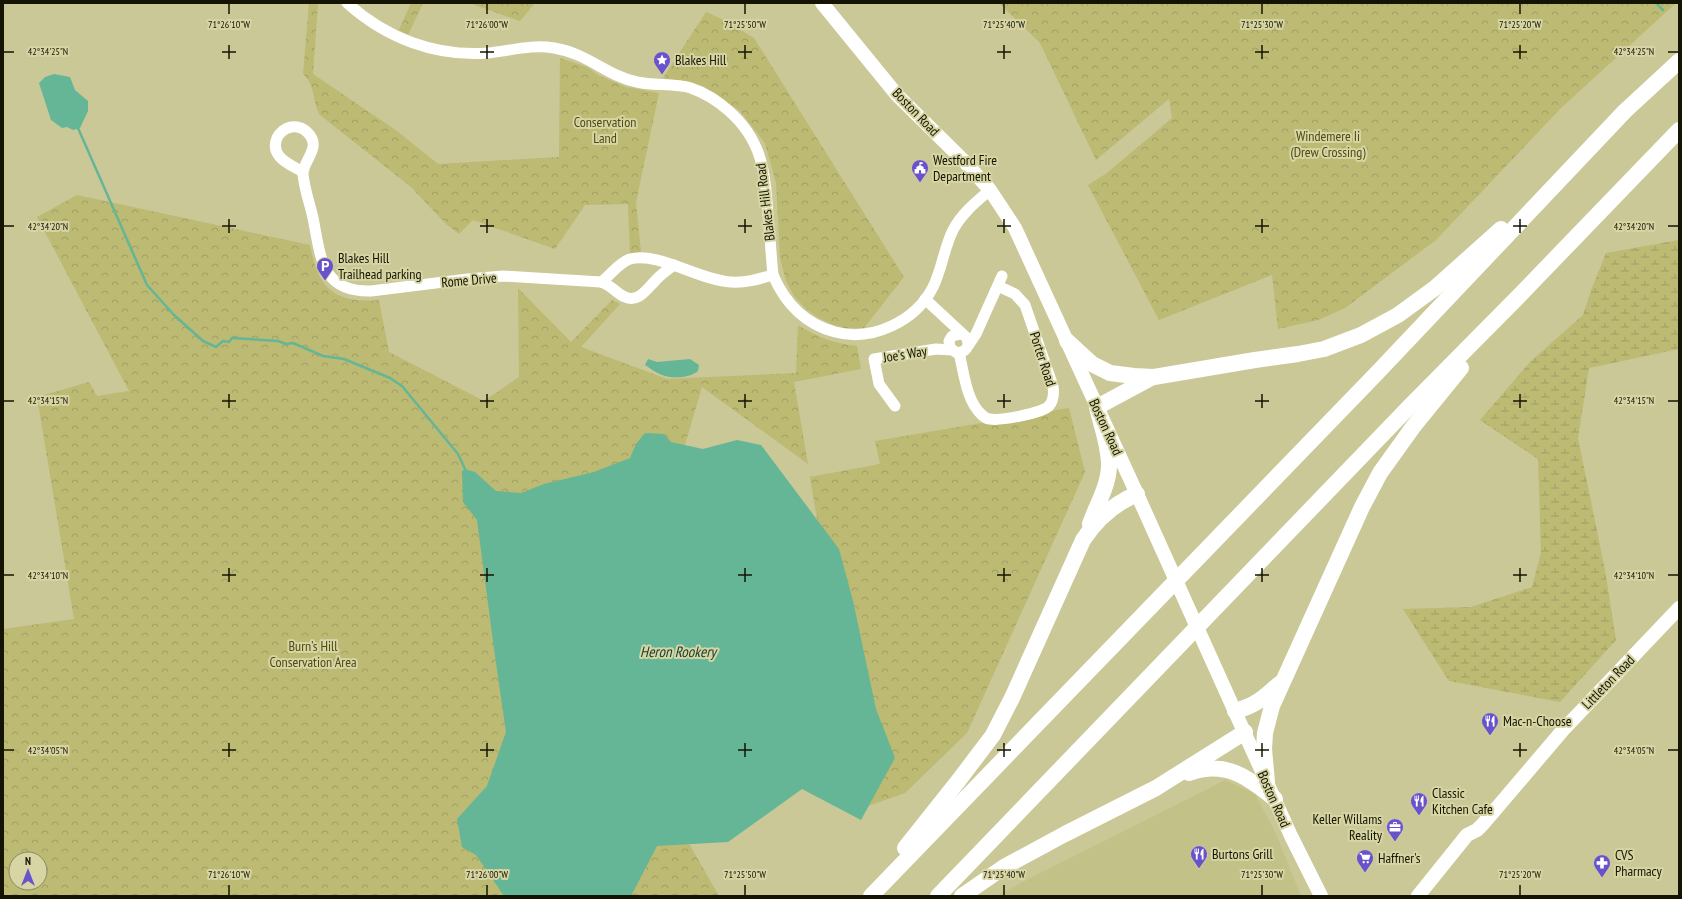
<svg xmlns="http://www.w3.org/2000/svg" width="1682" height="899" font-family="'PT Sans Narrow',sans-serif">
  <defs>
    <pattern id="wetland-marsh" width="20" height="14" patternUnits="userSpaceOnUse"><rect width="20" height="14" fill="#bcba73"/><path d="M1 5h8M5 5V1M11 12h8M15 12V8" fill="none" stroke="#a19f62"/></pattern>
    <pattern id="park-crowns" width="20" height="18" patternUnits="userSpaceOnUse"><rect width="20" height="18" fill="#bcba73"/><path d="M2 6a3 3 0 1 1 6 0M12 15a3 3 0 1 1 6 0" fill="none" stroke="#a19f62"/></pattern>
  </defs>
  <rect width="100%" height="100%" fill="#c9c896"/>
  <polygon fill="#c2c187" points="1225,780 1255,794 1275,832 1301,896 998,896 1001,893"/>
  <polygon fill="url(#wetland-marsh)" points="1679,240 1679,349 1589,368 1578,438 1605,570 1616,640 1560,702 1449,681 1403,609 1471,607 1532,587 1541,552 1538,459 1480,420 1530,362 1583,315 1592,288 1606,253"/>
  <g fill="url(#park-crowns)" fill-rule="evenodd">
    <path d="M309 3H318L313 74 397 131 438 164 559 157 560 58 587 67 598 75 626 87 659 93 636 202 641 252 630 255 628 204 585 205 555 249 473 220 459 234 446 224 411 187 320 115C312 102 316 85 303 74Z"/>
    <polygon points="411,3 423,3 408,35 399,30"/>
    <polygon points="469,3 535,3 520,21"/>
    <polygon points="999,3 1676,3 1560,109 1436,240 1345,308 1318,320 1278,329 1272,275 1159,320 1088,185 1107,173 1172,118 1169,99 1096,160 1040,43"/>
    <polygon points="706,12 726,21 754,38 904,277 864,328 845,328 831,324 817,317 806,309 794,296 786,281 780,258 776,183 765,143 740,111 703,86 663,78"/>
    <path d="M77 195 310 245C318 288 334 304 379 300L389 352 484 401 519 377 518 288 571 342 612 300 620 304 581 347 667 379 796 373 798 325C819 338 833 343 857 346L861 369 794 382 808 464 702 387 640 598 549 600 719 896H3V629L74 619 37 397 89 382 97 396 129 391 37 217ZM16 859H40V883H16Z"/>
    <polygon points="1069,408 1085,472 967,733 905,793 865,807 810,477 880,464 875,441"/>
  </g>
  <g fill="#64b697">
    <polygon points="54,74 70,77 75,90 88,101 88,111 80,128 73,130 67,127 62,128 51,120 39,83 45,77"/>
    <path d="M648 359 657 362 690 359 699 365 698 371C690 378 672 379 662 375 656 373 650 368 645 365Z"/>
    <polygon points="645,433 664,434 671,442 703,449 737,440 761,445 839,549 853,601 876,709 895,758 861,820 802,789 728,842 657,846 631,896 504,896 476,855 462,847 457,819 487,786 506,732 495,656 477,520 463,502 462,471 465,469 475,472 496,491 521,493 544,484 594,472 630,458 636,444"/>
  </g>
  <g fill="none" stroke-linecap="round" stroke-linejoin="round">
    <g stroke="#64b697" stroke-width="2.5">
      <polyline points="1656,3 1663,10"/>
      <polyline points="78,128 147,285 174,315 203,341 216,347 223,341 229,342 232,338 278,341 286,344 293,343 323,356 344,359 390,378 402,386 458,454 465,469"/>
    </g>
    <g stroke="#fff" stroke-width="11">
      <path d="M347 3C386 38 435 57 488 53 510 51 531 44 554 48 587 53 607 76 637 82 655 86 673 83 691 88 705 93 718 101 729 111 763 141 765 173 768 215 770 235 771 255 773 275 785 303 805 324 835 332 872 342 916 321 933 287 942 269 944 248 953 230 962 213 976 202 990 190"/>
      <path d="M303 172C291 165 269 157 277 138 279 133 285 128 291 127 297 126 303 128 307 132 323 147 303 160 303 174 304 188 310 204 313 218 321 258 321 292 371 291L468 279 503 276 601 282C611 285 616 293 625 297 638 303 646 290 655 281 660 275 667 270 674 265"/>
      <path d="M601 282C611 275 618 263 630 259 657 251 701 281 731 282 746 283 759 279 773 275"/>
      <path d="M925 299 966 337C971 346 966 352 957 353L950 348 949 341 952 336 961 334"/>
      <polyline points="968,346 976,334 1002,276"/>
      <path d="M959 353C964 372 966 401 982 415 984 417 987 419 990 419 1001 421 1042 413 1049 406 1054 400 1054 393 1053 386L1025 305 1015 294 998 286"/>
      <polyline points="895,406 879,384 874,359 936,349 952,350"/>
    </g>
    <g stroke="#fff" stroke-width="14">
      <polyline points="822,3 897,95 965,162 990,190 1015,228 1137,494 1291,836 1321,896"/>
      <polyline points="1418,896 1467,835 1477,830 1483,824 1563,730 1679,608"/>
    </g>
    <g stroke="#fff" stroke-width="16">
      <polyline points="1067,341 1092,364 1110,373 1134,376 1154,377 1255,360 1298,354 1324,349 1361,335 1398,315 1435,288 1501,229"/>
      <path d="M1090 524C1097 504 1109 485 1109 465 1109 445 1101 425 1097 407L1151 378"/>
      <path d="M1235 711C1255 706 1265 697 1279 684"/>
      <path d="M1189 773C1225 760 1248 777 1275 799"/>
      <polyline points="1267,782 1264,749 1265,733 1272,706 1362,507 1380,473 1413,427 1461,368"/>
      <path d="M905 848 959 780 993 735 1012 698 1083 540C1097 519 1113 504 1137 494"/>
      <polyline points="871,896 1376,374 1625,111 1679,61"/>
      <polyline points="938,896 1409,407 1517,298 1679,130"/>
      <polyline points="962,896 1004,867 1065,834 1156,788 1245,732"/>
    </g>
  </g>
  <path fill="none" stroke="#151403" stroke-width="1.5" d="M229 4V14M487 4V14M745 4V14M1004 4V14M1262 4V14M1520 4V14M229 45V59M487 45V59M745 45V59M1004 45V59M1262 45V59M1520 45V59M4 52H14M222 52H236M480 52H494M738 52H752M997 52H1011M1255 52H1269M1513 52H1527M1668 52H1678M229 219V233M487 219V233M745 219V233M1004 219V233M1262 219V233M1520 219V233M4 226H14M222 226H236M480 226H494M738 226H752M997 226H1011M1255 226H1269M1513 226H1527M1668 226H1678M229 394V408M487 394V408M745 394V408M1004 394V408M1262 394V408M1520 394V408M4 401H14M222 401H236M480 401H494M738 401H752M997 401H1011M1255 401H1269M1513 401H1527M1668 401H1678M229 568V582M487 568V582M745 568V582M1004 568V582M1262 568V582M1520 568V582M4 575H14M222 575H236M480 575H494M738 575H752M997 575H1011M1255 575H1269M1513 575H1527M1668 575H1678M229 743V757M487 743V757M745 743V757M1004 743V757M1262 743V757M1520 743V757M4 750H14M222 750H236M480 750H494M738 750H752M997 750H1011M1255 750H1269M1513 750H1527M1668 750H1678M229 885V895M487 885V895M745 885V895M1004 885V895M1262 885V895M1520 885V895"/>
  <defs>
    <g id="sight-pin" transform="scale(0.9)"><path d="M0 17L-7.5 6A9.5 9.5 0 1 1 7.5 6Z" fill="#6953cc" stroke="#d6d5a3"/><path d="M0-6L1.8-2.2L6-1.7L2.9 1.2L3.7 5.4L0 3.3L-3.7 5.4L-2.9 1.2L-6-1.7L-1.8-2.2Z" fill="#fff"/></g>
    <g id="civic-pin" transform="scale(0.9)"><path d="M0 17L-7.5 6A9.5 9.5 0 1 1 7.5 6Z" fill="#6953cc" stroke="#d6d5a3"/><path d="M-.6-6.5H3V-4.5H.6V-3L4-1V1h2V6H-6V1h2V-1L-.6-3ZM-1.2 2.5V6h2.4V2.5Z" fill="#fff"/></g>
    <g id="parking-pin" transform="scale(0.9)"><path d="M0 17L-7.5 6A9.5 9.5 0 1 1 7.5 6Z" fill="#6953cc" stroke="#d6d5a3"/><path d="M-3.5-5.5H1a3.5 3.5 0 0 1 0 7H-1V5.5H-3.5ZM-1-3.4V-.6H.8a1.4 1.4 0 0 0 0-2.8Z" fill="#fff"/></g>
    <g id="restaurant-pin" transform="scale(0.9)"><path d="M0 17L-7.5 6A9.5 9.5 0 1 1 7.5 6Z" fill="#6953cc" stroke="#d6d5a3"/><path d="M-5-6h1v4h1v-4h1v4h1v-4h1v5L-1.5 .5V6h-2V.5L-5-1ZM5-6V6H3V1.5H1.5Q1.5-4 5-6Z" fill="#fff"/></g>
    <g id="office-pin" transform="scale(0.9)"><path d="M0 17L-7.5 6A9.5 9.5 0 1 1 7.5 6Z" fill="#6953cc" stroke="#d6d5a3"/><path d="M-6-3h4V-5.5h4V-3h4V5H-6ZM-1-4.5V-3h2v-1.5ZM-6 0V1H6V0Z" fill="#fff"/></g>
    <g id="supermarket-pin" transform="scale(0.9)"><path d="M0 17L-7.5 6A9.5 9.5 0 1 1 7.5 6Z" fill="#6953cc" stroke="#d6d5a3"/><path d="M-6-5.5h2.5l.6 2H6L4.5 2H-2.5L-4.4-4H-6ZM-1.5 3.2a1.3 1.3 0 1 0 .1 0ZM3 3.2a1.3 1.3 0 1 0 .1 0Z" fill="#fff"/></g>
    <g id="pharmacy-pin" transform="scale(0.9)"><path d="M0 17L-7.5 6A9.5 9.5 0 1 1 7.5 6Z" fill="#6953cc" stroke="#d6d5a3"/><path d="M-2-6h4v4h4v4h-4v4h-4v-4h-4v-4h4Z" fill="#fff"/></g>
  </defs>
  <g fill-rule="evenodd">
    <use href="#sight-pin" x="662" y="60"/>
    <use href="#civic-pin" x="920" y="168"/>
    <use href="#parking-pin" x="325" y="266"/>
    <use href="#restaurant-pin" x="1490" y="721"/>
    <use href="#restaurant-pin" x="1419" y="801"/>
    <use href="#office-pin" x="1395" y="827"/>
    <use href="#restaurant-pin" x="1199" y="854"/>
    <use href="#supermarket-pin" x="1365" y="858"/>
    <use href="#pharmacy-pin" x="1602" y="863"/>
  </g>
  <g text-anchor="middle" stroke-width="4" stroke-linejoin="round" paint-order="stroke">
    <g font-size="14" fill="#151403" stroke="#d6d5a3" text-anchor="start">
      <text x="675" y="65">Blakes Hill</text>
      <text x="933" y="165">Westford Fire<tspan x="933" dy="16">Department</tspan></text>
      <text x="338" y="263">Blakes Hill<tspan x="338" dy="16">Trailhead parking</tspan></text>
      <text x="1503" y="726">Mac-n-Choose</text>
      <text x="1432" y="798">Classic<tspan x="1432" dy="16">Kitchen Cafe</tspan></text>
      <text x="1382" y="824" text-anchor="end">Keller Willams<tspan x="1382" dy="16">Reality</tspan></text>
      <text x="1212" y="859">Burtons Grill</text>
      <text x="1615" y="860">CVS<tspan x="1615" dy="16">Pharmacy</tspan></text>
      <text x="1378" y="863">Haffner's</text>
    </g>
    <g font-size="14" fill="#151403" stroke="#d6d5a3">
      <text transform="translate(916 112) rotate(46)" y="5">Boston Road</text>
      <text transform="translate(765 202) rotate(-97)" y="5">Blakes Hill Road</text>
      <text transform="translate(469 280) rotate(-5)" y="5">Rome Drive</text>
      <text transform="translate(905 354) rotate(-9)" y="5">Joe's Way</text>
      <text transform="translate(1043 359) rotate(72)" y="5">Porter Road</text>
      <text transform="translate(1106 427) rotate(65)" y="5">Boston Road</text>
      <text transform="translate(1608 682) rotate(-46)" y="5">Littleton Road</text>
      <text transform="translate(1274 799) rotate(66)" y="5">Boston Road</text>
    </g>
    <g font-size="14" fill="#4e4b14" stroke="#d6d5a3">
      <text x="605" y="127">Conservation<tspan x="605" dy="16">Land</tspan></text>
      <text x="1328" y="141">Windemere Ii<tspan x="1328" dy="16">(Drew Crossing)</tspan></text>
      <text x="313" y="651">Burn’s Hill<tspan x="313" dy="16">Conservation Area</tspan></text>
    </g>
    <g font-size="15" font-style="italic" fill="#1a4032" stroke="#d6d5a3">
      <text x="678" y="657">Heron Rookery</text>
    </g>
  </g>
  <g font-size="10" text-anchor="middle" fill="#151403" stroke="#d6d5a3" stroke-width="4" stroke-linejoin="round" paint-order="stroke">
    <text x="229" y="28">71°26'10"W</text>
    <text x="487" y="28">71°26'00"W</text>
    <text x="745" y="28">71°25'50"W</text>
    <text x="1004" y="28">71°25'40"W</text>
    <text x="1262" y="28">71°25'30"W</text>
    <text x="1520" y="28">71°25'20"W</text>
    <text x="48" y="55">42°34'25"N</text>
    <text x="1634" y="55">42°34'25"N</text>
    <text x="48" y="230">42°34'20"N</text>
    <text x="1634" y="230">42°34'20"N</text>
    <text x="48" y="404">42°34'15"N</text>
    <text x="1634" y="404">42°34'15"N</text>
    <text x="48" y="579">42°34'10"N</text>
    <text x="1634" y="579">42°34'10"N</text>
    <text x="48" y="754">42°34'05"N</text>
    <text x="1634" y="754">42°34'05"N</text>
    <text x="229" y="878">71°26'10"W</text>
    <text x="487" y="878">71°26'00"W</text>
    <text x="745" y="878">71°25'50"W</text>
    <text x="1004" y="878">71°25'40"W</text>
    <text x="1262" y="878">71°25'30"W</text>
    <text x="1520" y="878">71°25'20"W</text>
  </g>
  <rect width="1682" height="899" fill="none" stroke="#151403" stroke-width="8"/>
  <g transform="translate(28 871)"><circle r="19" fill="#d6d5a3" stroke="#898863"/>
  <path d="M0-3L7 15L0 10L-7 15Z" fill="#6953cc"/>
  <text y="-6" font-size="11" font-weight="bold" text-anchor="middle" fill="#151403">N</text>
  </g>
</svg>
